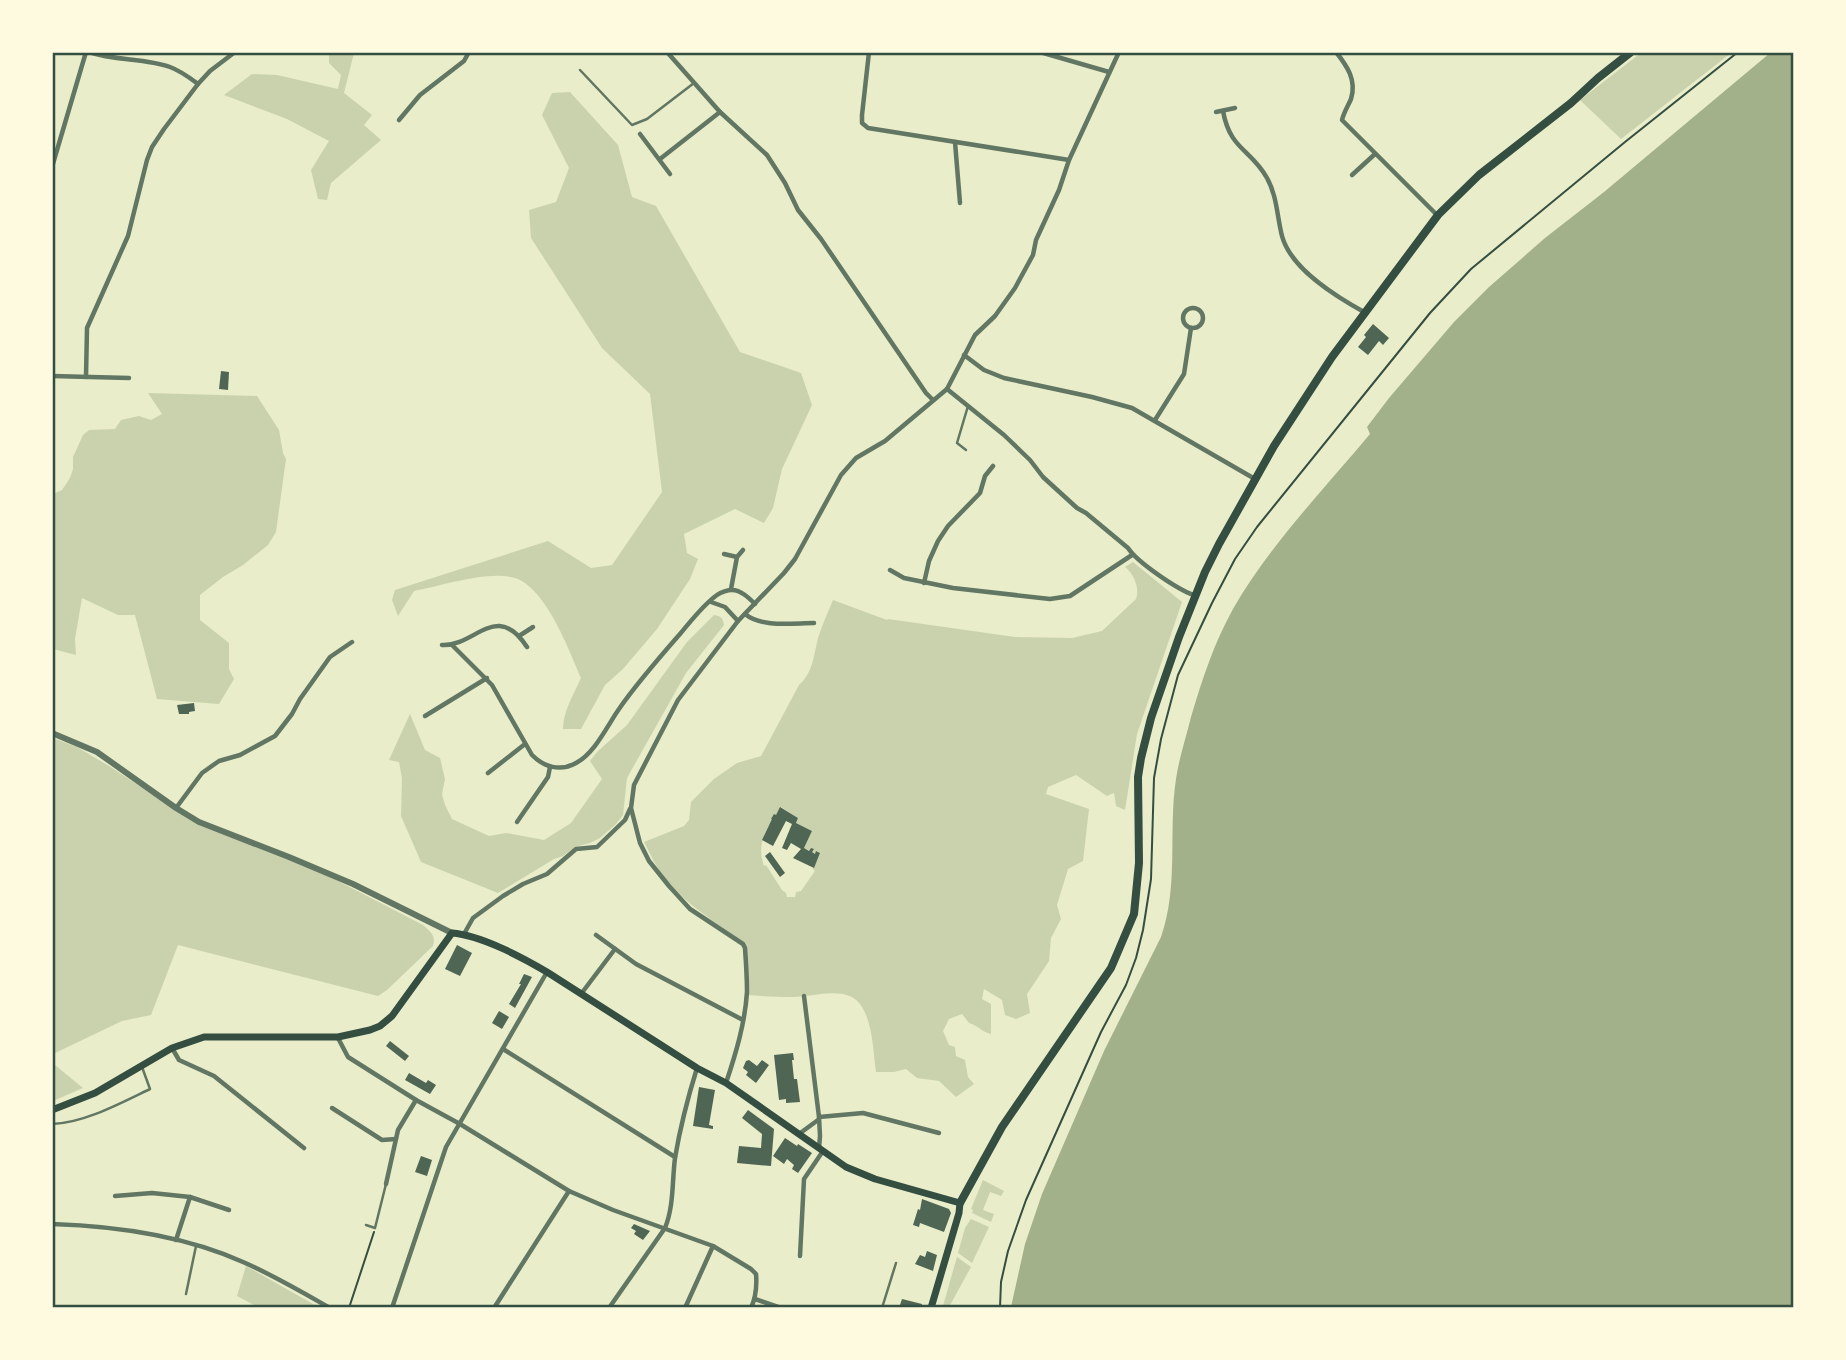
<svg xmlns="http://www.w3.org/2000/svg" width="1846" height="1360" font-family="Cabin,sans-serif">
  <rect width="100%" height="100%" fill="#e9edc9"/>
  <g fill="#cad2ad" fill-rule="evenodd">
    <polygon points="1642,52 1731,52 1731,53 1621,139 1580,100"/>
    <polygon points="329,53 354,53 344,93 372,115 364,125 381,140 331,183 327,200 318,199 311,170 329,141 287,119 224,95 252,74 277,75 338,89 341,75 329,63"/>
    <path d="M570 92 618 145 632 197 656 206 740 352 801 373 812 405 782 469 773 508 764 523 735 509 684 534 687 553 698 559 690 579 657 629 623 669 605 685 581 729H563C563 711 574 694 581 678 569 650 546 588 515 578 489 570 441 586 414 591L398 616 392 600 395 590 548 541 591 568 612 565 662 492 650 394 602 348 531 238 529 210 556 202 569 168 542 115 552 93Z"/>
    <polygon points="148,393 257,396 279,430 283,453 286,459 276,532 268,545 243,565 223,577 200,595 200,620 229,643 229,669 234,679 219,704 157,699 135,615 118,615 82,598 75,639 76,655 53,649 53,494 62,490 70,478 73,469 73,457 83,435 89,430 115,429 121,420 139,416 151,420 162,414"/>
    <path d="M1133 562 1182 602 1137 734 1125 810 1116 806 1114 793 1107 796 1076 775 1048 787 1046 794 1089 809 1083 861 1068 869 1057 905 1061 919 1051 938 1049 961 1027 994 1030 1013 1016 1019 1005 1015 1002 1000 984 989 982 999 991 1004V1034C982 1032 977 1025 969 1023L962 1014 949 1019 943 1031 949 1045 955 1047 956 1056 965 1060 968 1077 974 1084 956 1097 939 1081 917 1078 906 1069 894 1072H876C873 1051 873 1025 862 1007 848 983 812 998 790 997 776 997 761 996 746 995L743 944 744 942C716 923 684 903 663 876 655 865 650 853 644 842L684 826 689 820 691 802 714 779 737 763 761 756 799 685C813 673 814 654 818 638 822 625 828 612 833 600L887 620 888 619 1015 637 1072 638 1102 631 1136 599C1140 588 1134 574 1125 567ZM781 807 798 818 796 823 812 831 804 848 809 851 811 848 813 849 812 852 815 854 817 851 820 853 813 869 815 871 801 891 796 892 795 897H787L786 893 782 890 766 865 764 866C755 840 769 827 781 807Z"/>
    <path d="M714 615C721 616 723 618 724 625L686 673 627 778 623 815 616 824 600 838 590 843 575 847 563 856 554 859 498 893 421 862 401 816 402 778 399 762 389 760 410 714 425 750 440 758 445 779 442 794 445 805 452 819 489 836 506 833 544 840 571 823 602 779 590 761 597 752 627 725 687 642Z"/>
    <path d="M53 738 77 747 109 766 201 826 289 859 340 882 423 925C431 932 436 936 433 946L387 990 378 996 178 945 151 1015 122 1021 53 1054Z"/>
    <polygon points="53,1065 55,1065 83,1088 53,1101"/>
    <polygon points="983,1180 1004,1191 1001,1196 990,1192 983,1210 994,1214 991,1222 972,1213 973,1210 971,1209"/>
    <polygon points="971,1219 989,1227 972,1263 958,1253 965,1228"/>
    <polygon points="957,1257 971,1267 949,1307 943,1306"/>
    <polygon points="246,1266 313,1304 320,1307 258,1307 237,1296"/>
  </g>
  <path fill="#a3b18a" d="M1770 53H1794L1793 1307H1011L1025 1244 1042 1194 1104 1051 1161 937C1179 885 1168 832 1176 779 1179 758 1186 738 1191 717 1202 680 1214 643 1233 609 1269 546 1324 489 1370 434L1367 427 1389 398 1454 322 1489 287 1545 238 1604 192Z"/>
  <g fill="#4f6655">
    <polygon points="1373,324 1389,338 1383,345 1379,341 1368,355 1358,347 1366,337 1364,335"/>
    <polygon points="221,371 229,372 228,390 219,389"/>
    <polygon points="194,703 195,711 189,712 189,714 179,714 177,705"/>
    <polygon points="780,807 798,818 796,823 812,831 804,848 809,851 811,848 814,849 812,852 815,854 816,851 820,853 814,868 793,858 801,849 791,843 787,850 782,848 792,824 786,821 773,846 762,840 772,819 771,819 774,814 776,815"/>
    <polygon points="770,852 785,873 780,877 765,856"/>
    <polygon points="457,945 472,953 460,976 445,969"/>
    <polygon points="524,974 532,977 515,1008 509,1004 521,984 519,984"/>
    <polygon points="499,1011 509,1017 502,1029 492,1023"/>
    <polygon points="390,1041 409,1056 405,1061 386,1046"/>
    <polygon points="793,1053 794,1060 792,1060 794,1079 797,1079 800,1102 786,1103 786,1099 779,1100 774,1055"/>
    <polygon points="749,1060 757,1066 762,1060 769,1065 756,1083 746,1075 748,1072 743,1068 746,1061"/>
    <polygon points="409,1073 426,1083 428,1080 436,1085 430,1094 405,1080"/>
    <polygon points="699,1087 715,1090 709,1125 713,1126 713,1129 693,1126"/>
    <polygon points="748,1110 774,1129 771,1166 737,1163 739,1146 761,1148 762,1134 742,1118"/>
    <polygon points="785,1138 797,1146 798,1144 812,1153 798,1173 792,1169 794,1165 787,1159 784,1164 773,1156"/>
    <polygon points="421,1156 432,1160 427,1176 415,1172"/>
    <polygon points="922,1199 949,1209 951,1213 944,1232 920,1223 919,1227 913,1225 918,1209 920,1210"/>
    <polygon points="634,1224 650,1231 643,1240 634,1234 636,1231 631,1228"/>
    <polygon points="927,1251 937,1255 933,1271 915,1264 920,1255 925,1257"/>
    <polygon points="902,1299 922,1304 921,1308 899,1308"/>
  </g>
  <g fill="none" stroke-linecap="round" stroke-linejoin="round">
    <g stroke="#344e41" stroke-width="2">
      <polyline points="349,1308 374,1232"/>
      <polyline points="1000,1308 1001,1282 1008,1251 1026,1200 1101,1032 1126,985 1136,958 1143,930 1151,879 1154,778 1161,739 1178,675 1212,603 1235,559 1257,527 1430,313 1471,269 1625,142 1738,52"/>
    </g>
    <g stroke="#617663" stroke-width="2.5">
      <polyline points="580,70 632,125 647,119 694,83"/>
      <polyline points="966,450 957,443 968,406"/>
      <path d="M52 1124C84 1123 121 1103 150 1089L142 1067"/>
      <polyline points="366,1225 375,1228 386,1184"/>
      <polyline points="186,1294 196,1246"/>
      <polyline points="882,1308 896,1263"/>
    </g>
    <g stroke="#617663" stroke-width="4.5">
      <path d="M89 52C115 61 145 58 170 67 181 71 190 78 198 84"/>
      <polyline points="667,52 720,112 767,155 785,183 798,210 821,239 926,393 933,400"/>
      <polyline points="869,52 862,115 862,123 868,128 1069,160"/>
      <polyline points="1040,52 1109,72"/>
      <path d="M1336 52C1347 66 1357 80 1351 99 1348 106 1344 112 1342 120L1437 215"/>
      <path d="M1223 111C1230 150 1251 149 1267 178 1277 196 1277 216 1282 236 1291 269 1335 296 1364 312"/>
      <polyline points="1216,112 1235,108"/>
      <polyline points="399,120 420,95 464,61 469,52"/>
      <polyline points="640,134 670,174"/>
      <polyline points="955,142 960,203"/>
      <polyline points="660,159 720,112"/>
      <polyline points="52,167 86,52"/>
      <polyline points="1352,175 1375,154"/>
      <circle cx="1193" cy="318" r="10"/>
      <polyline points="964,355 984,370 1004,378 1092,397 1132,408 1255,479"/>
      <polyline points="52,376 129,378"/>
      <polyline points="86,377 87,328 128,236 147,160 152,147 164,129 198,84 210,71 235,52"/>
      <path d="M947 389 1004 435 1030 460 1043 477 1077 508 1086 513 1128 548C1137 562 1178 590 1194 595"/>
      <polyline points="1155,420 1184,374 1191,328"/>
      <polyline points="724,554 737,557"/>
      <polyline points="890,570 904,578 953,588 1050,599 1070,596 1132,555"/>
      <polyline points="924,583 929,561 938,541 948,526 980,493 985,476 993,466"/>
      <polyline points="731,589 737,557 743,550"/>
      <polyline points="711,602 725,607 738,621"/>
      <path d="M745 614C762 628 793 623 814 623"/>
      <polyline points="519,636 533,627"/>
      <path d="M442 645C475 647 496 600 527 647"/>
      <path d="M452 645 492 685 532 755C544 767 560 772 576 763 595 753 607 726 619 709 637 683 659 658 680 634 691 621 703 605 717 595 721 592 728 590 732 590 741 590 749 598 755 604"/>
      <polyline points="425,716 487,678"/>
      <polyline points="488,773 525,744"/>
      <polyline points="176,808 202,773 219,761 240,755 275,736 292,714 300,699 330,657 352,642"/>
      <polyline points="517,822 548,777 550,767"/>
      <polyline points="464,934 473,918 503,896 523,884 547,874 576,849 597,847 625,820 630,809"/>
      <polyline points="596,935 636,964 743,1020"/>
      <polyline points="581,994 615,949"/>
      <polyline points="804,996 819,1117 820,1136 819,1148"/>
      <path d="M338 1038 348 1057 416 1100 460 1124 569 1191 613 1210 713 1246 751 1269 756 1274C757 1286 756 1297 751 1308"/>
      <polyline points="172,1048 179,1060 214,1076 304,1148"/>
      <polyline points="503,1049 675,1157"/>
      <path d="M726 1083C736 1053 745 1023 747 992 747 977 746 962 745 948L743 944 690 909 669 886 649 861 640 843 631 808 634 785 678 700 738 621 784 573 795 559 841 475 856 458 885 441 947 389 975 335 995 316 1015 288 1033 255 1036 240 1059 190 1069 160 1119 52"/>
      <polyline points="332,1108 382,1140 396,1139"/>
      <polyline points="819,1117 863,1113 939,1133"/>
      <polyline points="799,1134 818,1120"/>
      <polyline points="386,1184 398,1130 416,1100"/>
      <polyline points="115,1196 152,1193 190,1197 229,1210"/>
      <path d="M52 1224C116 1226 185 1236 243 1262 273 1275 302 1292 330 1308"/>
      <polyline points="176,1240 190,1197"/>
      <polyline points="800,1256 804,1179 823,1151"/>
      <polyline points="755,1299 781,1308"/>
      <polyline points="392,1308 446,1147 547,972"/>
      <polyline points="494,1308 569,1191"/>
      <path d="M609 1308 665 1228C674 1206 672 1181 675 1158 680 1128 688 1097 697 1068"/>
      <polyline points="685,1308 713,1246"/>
    </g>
    <polyline stroke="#617663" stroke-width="6" points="52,733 97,752 176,808 199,822 289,857 353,884 452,933"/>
    <path stroke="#344e41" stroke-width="7" d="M52 1110 95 1093 172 1048 204 1037H338L370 1030 380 1026 392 1016 452 933C480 935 522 957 547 972L697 1068 726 1083 846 1167 875 1179 960 1203 959 1213 931 1308"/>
    <polyline stroke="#344e41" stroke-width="8" points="960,1203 1002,1127 1111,968 1134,914 1139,863 1138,777 1141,758 1151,718 1179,637 1205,572 1219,544 1274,446 1332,357 1438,215 1479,175 1571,103 1598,78 1631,52"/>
  </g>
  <rect width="1846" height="1360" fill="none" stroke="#fefae0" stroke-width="108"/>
  <rect x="54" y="54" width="1738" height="1252" fill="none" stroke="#344e41" stroke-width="2.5"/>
</svg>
